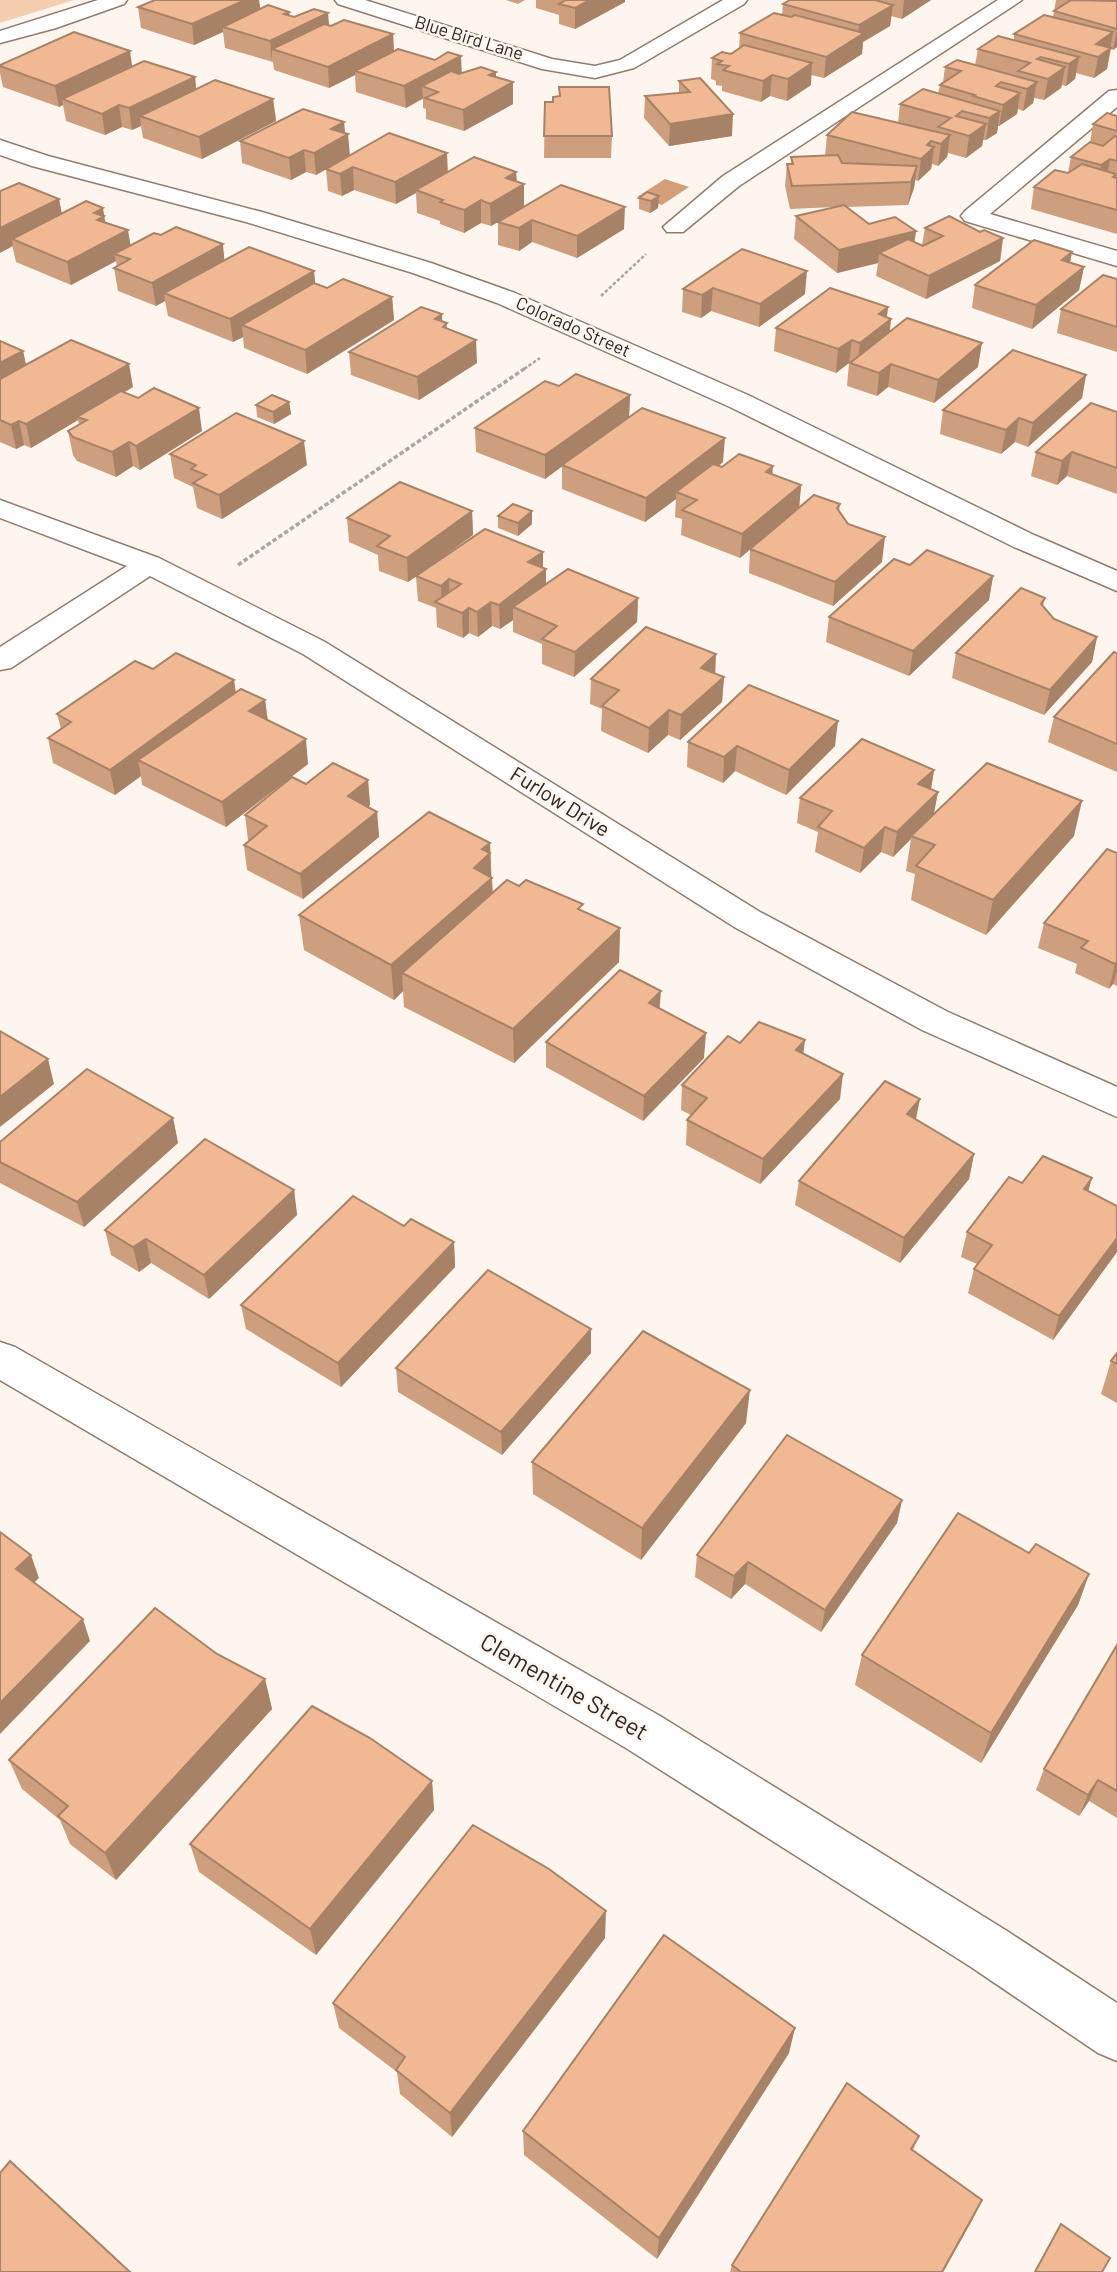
<svg xmlns="http://www.w3.org/2000/svg" width="1117" height="2272" font-family="Barlow,sans-serif">
  <rect width="100%" height="100%" fill="#fef5ef"/>
  <polygon fill="#f5ceb2" points="0,0 74,0 0,23"/>
  <polygon fill="#d39e78" points="665,179 689,187 662,205 637,197"/>
  <g fill="none" stroke-linecap="round" stroke-linejoin="round">
    <g stroke="#907c6e" stroke-width="3">
      <g id="minor">
        <polygon points="98,0 127,0 124,4 56,28 0,43 0,31"/>
        <polygon points="335,0 365,0 552,59 595,66 620,60 723,0 747,0 744,4 634,68 595,78 542,69 338,4"/>
        <polygon points="998,0 1022,0 739,186 683,232 667,232 663,227 723,176"/>
        <polygon points="1117,90 1117,107 990,214 1117,251 1117,266 965,221 961,216 965,211 1109,91"/>
        <polygon points="0,140 48,156 262,212 431,263 515,293 748,395 1034,535 1117,571 1117,591 1014,547 730,407 497,303 413,273 246,222 32,166 0,155"/>
        <polygon points="0,500 159,558 325,642 760,912 948,1012 1117,1087 1117,1117 922,1030 736,928 303,654 150,576 11,668 0,670 0,647 127,566 0,518"/>
        <polygon points="0,1342 15,1347 660,1716 1007,1931 1117,2003 1117,2061 1098,2053 971,1967 626,1748 0,1380"/>
      </g>
    </g>
    <g stroke="#ada59f" stroke-width="2.5" stroke-dasharray="3.5 2" stroke-linecap="butt">
      <polyline points="601,296 646,254"/>
      <polyline points="524,369 540,358"/>
    </g>
    <polyline stroke="#ada59f" stroke-width="3.5" stroke-dasharray="4.5 2.5" stroke-linecap="butt" points="238,565 527,367"/>
    <use href="#minor" fill="#fff" fill-rule="evenodd"/>
  </g>
  <g fill="#ce9f7e">
    <polygon points="259,0 260,9 289,12 290,16 329,25 393,34 394,51 435,60 461,56 461,73 496,77 513,82 513,104 464,131 426,119 426,109 423,108 423,99 406,108 356,92 355,75 329,88 274,70 273,62 225,48 223,32 194,45 141,28 138,7"/>
    <polygon points="506,0 525,0 518,4"/>
    <polygon points="536,0 625,0 625,2 575,29 559,24 559,15 536,8"/>
    <polygon points="790,0 931,0 902,19 891,16 890,26 863,42 862,54 824,78 811,75 811,85 787,101 770,96 761,102 722,91 722,86 716,85 716,81 711,79 712,58 731,54 739,49 740,33 782,15 783,4"/>
    <polygon points="1056,0 1117,0 1117,47 1113,50 1111,49 1107,69 1094,78 1076,73 1075,79 1066,86 1062,85 1061,88 1044,100 1034,98 1033,103 1023,111 1018,109 1017,114 999,126 998,126 997,133 986,140 983,140 982,146 966,158 948,153 947,157 938,166 932,164 931,169 918,181 915,180 914,188 908,205 846,207 869,224 922,245 925,228 980,232 1003,238 1000,261 926,299 876,276 878,263 837,273 794,239 796,216 835,207 790,209 785,186 787,164 791,164 791,157 825,156 827,135 898,123 900,104 938,94 940,85 943,82 945,67 975,65 978,49 1014,40 1014,34 1053,17"/>
    <polygon points="0,65 133,66 195,77 196,89 273,99 276,121 202,159 143,138 141,126 132,130 122,127 105,135 66,121 63,105 59,107 3,87 0,73"/>
    <polygon points="679,81 732,136 669,146 644,118 645,96 679,93"/>
    <polygon points="545,102 612,136 611,158 544,158"/>
    <polygon points="1117,115 1117,234 1031,209 1034,187 1068,173 1071,157 1090,143 1093,124 1117,116"/>
    <polygon points="344,122 345,133 349,156 448,172 516,172 517,182 524,184 524,206 561,185 624,229 577,258 532,242 519,251 498,245 498,222 491,226 481,223 464,233 440,224 440,221 417,213 416,193 396,204 354,190 342,196 328,191 326,169 316,175 306,172 291,180 242,163 240,141"/>
    <polygon points="0,191 59,199 62,214 106,223 130,245 224,260 314,271 315,283 327,288 392,297 394,320 307,374 244,348 243,337 233,342 168,316 165,301 156,306 118,291 114,268 117,267 116,261 71,285 16,262"/>
    <polygon points="659,196 658,208 650,213 639,209 639,198"/>
    <polygon points="742,249 805,294 759,327 711,311 701,318 682,312 683,289"/>
    <polygon points="1084,267 1079,290 1032,329 972,308 975,285"/>
    <polygon points="1117,279 1117,352 1057,333 1061,309"/>
    <polygon points="888,307 887,317 891,319 890,332 978,367 934,403 888,387 877,396 847,386 849,363 836,373 774,351 776,328"/>
    <polygon points="442,314 442,321 447,323 447,329 477,363 419,400 351,375 349,352"/>
    <polygon points="0,341 23,351 26,365 133,387 124,392 202,431 140,470 133,466 116,477 77,461 73,455 68,431 79,425 78,420 31,448 24,445 16,449 0,442"/>
    <polygon points="1086,375 1082,398 1028,447 1015,442 1001,454 940,434 943,410"/>
    <polygon points="559,386 630,395 629,417 723,462 719,466 772,474 801,485 799,508 840,504 839,512 848,524 882,562 833,606 749,573 750,549 740,558 681,535 682,519 675,517 676,499 645,522 562,489 562,466 545,479 476,452 475,428"/>
    <polygon points="289,402 291,414 274,424 257,417 256,405"/>
    <polygon points="1117,412 1117,494 1067,476 1057,485 1031,476 1036,452"/>
    <polygon points="170,454 307,465 222,519 197,508 193,487 174,478"/>
    <polygon points="472,511 473,535 426,569 543,552 543,568 546,584 638,598 637,622 574,677 542,664 542,644 513,632 513,620 500,629 492,626 478,637 469,633 463,638 437,627 436,608 418,601 416,577 408,582 379,571 378,555 349,542 347,518"/>
    <polygon points="498,516 532,524 518,536 498,528"/>
    <polygon points="910,565 993,576 989,600 909,676 826,642 829,617"/>
    <polygon points="1045,598 1043,606 1054,619 1097,637 1092,662 1044,715 952,678 956,653"/>
    <polygon points="1117,653 1117,772 1048,742 1054,717"/>
    <polygon points="153,669 234,680 236,693 265,700 268,720 308,764 226,827 142,785 141,776 115,795 53,763 48,738 61,729 57,714"/>
    <polygon points="715,674 724,677 722,702 680,740 668,735 648,753 601,731 602,709 590,704 591,679"/>
    <polygon points="688,742 835,746 786,795 735,771 723,783 687,767"/>
    <polygon points="934,770 931,789 938,792 934,814 1074,836 986,935 911,900 915,874 906,871 911,839 893,857 881,852 860,873 815,852 818,832 797,823 800,798"/>
    <polygon points="368,780 370,805 368,807 377,812 379,837 303,899 247,870 244,845 249,841 248,840 245,815 306,784"/>
    <polygon points="490,843 491,877 492,878 493,892 519,886 583,912 620,928 619,962 514,1063 404,1007 403,991 394,1000 304,950 299,915"/>
    <polygon points="1117,853 1117,986 1113,984 1109,989 1075,973 1077,964 1038,948 1044,923"/>
    <polygon points="660,1008 704,1058 643,1121 546,1067 546,1042"/>
    <polygon points="740,1043 803,1054 840,1099 760,1184 686,1145 687,1120 691,1115 681,1110 682,1085"/>
    <polygon points="173,1118 178,1143 84,1227 0,1183 0,1142"/>
    <polygon points="916,1120 974,1154 969,1179 900,1263 795,1205 799,1181"/>
    <polygon points="1022,1183 1089,1191 1117,1206 1117,1252 1053,1340 968,1293 974,1269 977,1264 961,1257 967,1232"/>
    <polygon points="294,1190 297,1215 209,1299 151,1263 139,1272 111,1255 105,1230"/>
    <polygon points="404,1226 454,1242 455,1267 341,1387 246,1329 241,1305"/>
    <polygon points="591,1353 502,1455 398,1392 396,1368"/>
    <polygon points="1117,1353 1117,1403 1101,1394 1111,1361"/>
    <polygon points="746,1423 641,1560 533,1494 532,1462"/>
    <polygon points="902,1500 897,1523 821,1632 745,1584 731,1599 695,1577 697,1555"/>
    <polygon points="1029,1553 1089,1574 1078,1605 981,1763 855,1685 862,1655"/>
    <polygon points="1117,1645 1117,1818 1089,1801 1079,1816 1036,1790 1044,1769"/>
    <polygon points="217,1654 265,1679 272,1709 116,1880 70,1844 60,1820 22,1789 9,1760"/>
    <polygon points="432,1781 434,1810 316,1955 199,1872 190,1844"/>
    <polygon points="605,1938 452,2137 400,2094 397,2072 339,2028 333,2003"/>
    <polygon points="789,2053 657,2259 524,2155 523,2131"/>
    <polygon points="919,2136 913,2150 982,2200 971,2222 943,2272 730,2272 732,2265"/>
    <polygon points="1061,2224 1102,2272 1034,2272"/>
  </g>
  <g fill="#a88267">
    <polygon points="245,0 259,0 261,14 223,27 223,32 194,45 192,24"/>
    <polygon points="590,0 625,0 625,2 575,29 575,8"/>
    <polygon points="904,0 931,0 902,19"/>
    <polygon points="893,5 890,26 863,42 862,54 824,78 826,57 857,38 859,25"/>
    <polygon points="289,12 291,31 328,13 330,34 272,49 272,62 270,41 284,14"/>
    <polygon points="1117,25 1117,47 1113,50 1117,29"/>
    <polygon points="1113,32 1107,69 1094,78 1098,57 1096,44"/>
    <polygon points="393,34 394,55 355,71 355,75 329,88 328,67"/>
    <polygon points="130,51 133,72 62,99 63,105 59,107 55,86"/>
    <polygon points="461,56 462,77 422,86 423,98 406,108 404,86"/>
    <polygon points="1079,57 1075,79 1066,86 1069,64"/>
    <polygon points="812,63 811,85 787,101 788,79"/>
    <polygon points="1065,67 1061,88 1044,100 1048,79"/>
    <polygon points="496,72 496,91 513,82 513,104 464,131 463,110 489,75"/>
    <polygon points="772,75 770,96 761,102 763,81"/>
    <polygon points="195,77 197,99 140,116 141,126 132,130 129,108"/>
    <polygon points="1037,82 1033,103 1023,111 1027,89"/>
    <polygon points="1020,93 1017,114 999,126 1003,105"/>
    <polygon points="273,99 276,121 202,159 199,137"/>
    <polygon points="119,105 122,127 105,135 102,114"/>
    <polygon points="1000,111 997,133 986,140 989,118"/>
    <polygon points="733,114 732,136 669,146 670,124"/>
    <polygon points="344,122 345,136 348,134 350,156 316,175 314,153 331,129"/>
    <polygon points="986,124 982,146 966,158 969,136"/>
    <polygon points="950,135 947,157 938,166 941,144"/>
    <polygon points="931,141 930,151 934,147 931,169 918,181 921,159 927,145"/>
    <polygon points="304,150 306,172 291,180 289,158"/>
    <polygon points="447,153 448,175 416,190 416,193 396,204 395,182"/>
    <polygon points="1110,159 1106,181 1097,188 1101,165"/>
    <polygon points="917,166 914,188 908,205 911,182"/>
    <polygon points="353,167 354,190 342,196 340,174"/>
    <polygon points="516,172 517,188 524,184 524,206 491,226 490,204 506,178"/>
    <polygon points="659,196 658,208 650,213 651,201"/>
    <polygon points="59,199 63,221 12,239 13,246 0,253 0,228"/>
    <polygon points="481,200 481,223 464,233 464,210"/>
    <polygon points="625,207 624,229 577,258 577,236"/>
    <polygon points="103,208 108,239 94,213"/>
    <polygon points="532,220 532,242 519,251 519,228"/>
    <polygon points="128,230 132,253 114,254 116,261 71,285 67,262"/>
    <polygon points="916,231 913,254 879,253 878,263 837,273 839,250"/>
    <polygon points="1003,238 1000,261 926,299 929,276"/>
    <polygon points="223,244 225,267 164,293 165,301 156,306 152,283"/>
    <polygon points="1072,252 1068,275 1062,260"/>
    <polygon points="1084,267 1079,290 1032,329 1036,305"/>
    <polygon points="314,271 316,294 242,325 243,337 233,342 230,319"/>
    <polygon points="807,271 805,294 759,327 760,304"/>
    <polygon points="713,288 711,311 701,318 702,295"/>
    <polygon points="392,297 394,320 307,374 305,350"/>
    <polygon points="888,307 886,322 891,319 888,342 857,366 860,343 879,314"/>
    <polygon points="442,314 443,337 435,319"/>
    <polygon points="476,340 477,363 419,400 417,377"/>
    <polygon points="852,340 849,363 836,373 838,349"/>
    <polygon points="982,343 978,367 934,403 938,380"/>
    <polygon points="23,351 28,374 0,389 0,363"/>
    <polygon points="129,364 133,387 81,418 77,417 78,420 31,448 26,424"/>
    <polygon points="891,364 888,387 877,396 879,373"/>
    <polygon points="1086,375 1082,398 1028,447 1033,423"/>
    <polygon points="630,395 629,418 545,479 545,455"/>
    <polygon points="289,402 291,414 274,424 273,412"/>
    <polygon points="199,408 202,431 140,470 136,446"/>
    <polygon points="1019,418 1015,442 1001,454 1006,430"/>
    <polygon points="19,421 24,445 16,449 11,425"/>
    <polygon points="725,438 723,462 682,494 676,492 676,499 645,522 646,498"/>
    <polygon points="304,441 307,465 222,519 219,495"/>
    <polygon points="129,442 133,466 116,477 112,452"/>
    <polygon points="1072,452 1067,476 1057,485 1062,461"/>
    <polygon points="773,466 771,490 766,472"/>
    <polygon points="801,485 799,509 740,558 742,534"/>
    <polygon points="472,511 473,535 408,582 407,558"/>
    <polygon points="532,511 532,524 518,536 518,523"/>
    <polygon points="885,537 882,562 833,606 835,582"/>
    <polygon points="543,552 543,572 546,569 546,594 513,607 513,620 500,629 499,605 528,562"/>
    <polygon points="993,576 989,600 909,676 913,651"/>
    <polygon points="449,579 450,604 442,605 441,586"/>
    <polygon points="638,598 637,622 574,677 575,652"/>
    <polygon points="491,602 492,626 478,637 477,612"/>
    <polygon points="469,608 469,633 463,638 462,613"/>
    <polygon points="1097,637 1092,662 1044,715 1050,690"/>
    <polygon points="716,654 715,679 701,668"/>
    <polygon points="724,677 722,702 680,740 681,715"/>
    <polygon points="234,680 237,705 138,760 141,776 115,795 110,770"/>
    <polygon points="265,700 268,725 249,711"/>
    <polygon points="669,710 668,735 648,753 649,728"/>
    <polygon points="838,721 835,746 786,795 789,770"/>
    <polygon points="306,739 308,764 226,827 222,802"/>
    <polygon points="737,746 735,771 723,783 724,757"/>
    <polygon points="934,770 930,795 918,784"/>
    <polygon points="368,780 370,805 350,821 348,796"/>
    <polygon points="938,792 933,817 911,836 911,839 893,857 897,832"/>
    <polygon points="1082,801 1074,836 986,935 993,900"/>
    <polygon points="377,812 379,837 303,899 300,874"/>
    <polygon points="885,827 881,852 860,873 864,848"/>
    <polygon points="490,843 493,913 402,973 403,991 394,1000 391,965 474,868 482,849"/>
    <polygon points="620,928 619,962 514,1063 513,1029"/>
    <polygon points="1117,962 1117,971 1113,984 1109,989 1115,964"/>
    <polygon points="661,991 659,1016 649,1003"/>
    <polygon points="706,1033 704,1058 643,1121 644,1096"/>
    <polygon points="805,1040 802,1065 796,1050"/>
    <polygon points="48,1059 54,1084 0,1127 0,1097"/>
    <polygon points="843,1074 840,1099 760,1184 763,1159"/>
    <polygon points="920,1099 915,1124 907,1114"/>
    <polygon points="173,1118 178,1143 84,1227 77,1202"/>
    <polygon points="974,1154 969,1179 900,1263 904,1238"/>
    <polygon points="1092,1178 1085,1203 1084,1189"/>
    <polygon points="294,1190 297,1215 209,1299 204,1275"/>
    <polygon points="1117,1238 1117,1252 1053,1340 1059,1316"/>
    <polygon points="146,1239 151,1263 139,1272 133,1247"/>
    <polygon points="454,1242 455,1267 341,1387 338,1363"/>
    <polygon points="591,1329 591,1353 502,1455 501,1432"/>
    <polygon points="750,1390 746,1423 641,1560 642,1528"/>
    <polygon points="902,1500 897,1523 821,1632 825,1610"/>
    <polygon points="31,1555 39,1578 24,1592 16,1569"/>
    <polygon points="748,1562 745,1584 731,1599 734,1576"/>
    <polygon points="1089,1574 1078,1605 981,1763 991,1733"/>
    <polygon points="83,1619 90,1641 0,1734 0,1703"/>
    <polygon points="265,1679 272,1709 116,1880 105,1853"/>
    <polygon points="1098,1780 1089,1801 1079,1816 1088,1795"/>
    <polygon points="432,1781 434,1810 316,1955 310,1929"/>
    <polygon points="606,1911 605,1938 452,2137 450,2113"/>
    <polygon points="795,2028 789,2053 657,2259 659,2238"/>
    <polygon points="982,2200 971,2222 943,2272 942,2272"/>
  </g>
  <g fill="#f0b993" stroke="#a88267" stroke-width="2">
    <polygon points="155,0 245,0 192,24 138,7"/>
    <polygon points="566,0 590,0 575,8 559,4"/>
    <polygon points="790,0 875,0 893,5 859,25 783,4"/>
    <polygon points="1071,0 1117,1 1117,29 1054,11"/>
    <polygon points="268,5 289,12 284,14 294,17 314,9 328,13 270,41 223,27"/>
    <polygon points="774,13 791,17 795,15 864,33 826,57 740,33"/>
    <polygon points="1044,15 1113,32 1096,44 1111,48 1098,57 1014,34"/>
    <polygon points="344,20 393,34 328,67 272,49 324,24 331,26"/>
    <polygon points="74,32 130,51 55,86 0,66 0,65"/>
    <polygon points="998,36 1079,57 1069,64 1041,57 1037,59 1065,67 1048,79 1018,71 1030,63 978,49"/>
    <polygon points="744,45 812,63 788,79 772,75 763,81 723,70 729,66 717,64 722,61 712,58 722,52 731,54"/>
    <polygon points="398,49 435,60 448,52 461,56 404,86 355,71"/>
    <polygon points="957,60 1037,82 1027,89 1001,82 996,86 1020,93 1003,105 973,96 975,95 940,85 961,71 945,67"/>
    <polygon points="144,61 195,77 129,108 119,105 102,114 62,99"/>
    <polygon points="481,67 496,72 489,75 513,82 463,110 425,98 438,92 422,86 451,71 459,74"/>
    <polygon points="700,78 733,114 670,124 645,96 690,92 679,81"/>
    <polygon points="215,80 273,99 199,137 140,116"/>
    <polygon points="559,87 609,87 612,136 544,136 545,102 553,102 553,97 560,96"/>
    <polygon points="923,89 1000,111 989,118 962,111 956,116 986,124 969,136 938,127 951,118 900,104"/>
    <polygon points="303,109 344,122 331,129 348,134 314,153 304,150 289,158 240,141"/>
    <polygon points="852,112 950,135 941,144 931,141 927,145 934,147 921,159 827,135"/>
    <polygon points="1107,113 1117,116 1117,131 1093,124"/>
    <polygon points="389,133 447,153 395,182 353,167 340,174 326,169"/>
    <polygon points="1115,136 1117,137 1117,161 1110,159 1101,165 1071,157 1090,142 1103,146"/>
    <polygon points="838,155 842,163 917,166 911,182 792,186 787,164 793,164 791,157"/>
    <polygon points="474,157 516,172 506,178 524,184 490,204 481,200 464,210 440,202 443,200 416,190"/>
    <polygon points="1082,164 1116,174 1113,177 1117,178 1117,210 1034,187 1055,170 1068,173"/>
    <polygon points="19,183 59,199 0,228 0,191"/>
    <polygon points="561,185 625,207 577,236 532,220 519,228 498,222"/>
    <polygon points="647,192 659,196 651,201 639,198"/>
    <polygon points="86,201 103,208 94,213 104,216 97,220 128,230 67,262 12,239"/>
    <polygon points="844,205 869,224 895,217 916,231 839,250 796,216"/>
    <polygon points="949,216 980,232 984,230 1003,238 929,276 879,253 908,239 923,246 943,236 925,228"/>
    <polygon points="176,227 223,244 152,283 114,268 130,259 114,254 154,233 161,235"/>
    <polygon points="1034,240 1072,252 1062,260 1084,267 1036,305 975,285"/>
    <polygon points="249,247 314,271 230,319 164,293"/>
    <polygon points="742,249 807,271 760,304 713,288 702,295 683,289"/>
    <polygon points="1103,275 1117,279 1117,327 1061,309"/>
    <polygon points="343,279 392,297 305,350 242,325 314,283 327,288"/>
    <polygon points="830,288 888,307 879,314 891,319 860,343 852,340 838,349 776,328"/>
    <polygon points="421,307 442,314 435,319 447,323 443,327 476,340 417,377 349,352"/>
    <polygon points="907,318 982,343 938,380 891,364 879,373 850,363"/>
    <polygon points="71,340 129,364 26,424 19,421 11,425 0,420 0,379"/>
    <polygon points="0,341 23,351 0,363"/>
    <polygon points="1013,350 1086,375 1033,423 1019,418 1006,430 943,410"/>
    <polygon points="576,374 630,395 545,455 475,428 545,381 559,386"/>
    <polygon points="154,388 199,408 136,446 129,442 112,452 73,437 68,431 87,420 77,417 121,391 138,398"/>
    <polygon points="272,395 289,402 273,412 256,405"/>
    <polygon points="1091,403 1117,412 1117,468 1072,452 1062,461 1036,452"/>
    <polygon points="642,408 725,438 646,498 562,465"/>
    <polygon points="236,413 304,441 219,495 193,483 206,475 191,469 196,465 170,454"/>
    <polygon points="739,454 773,466 766,472 801,485 742,534 682,510 697,500 676,492 713,464 722,467"/>
    <polygon points="400,482 472,511 407,558 377,546 390,536 347,518"/>
    <polygon points="814,495 840,504 837,508 848,524 885,537 835,582 750,549"/>
    <polygon points="513,504 532,511 518,523 498,516"/>
    <polygon points="485,529 543,552 528,562 546,569 499,605 491,602 477,612 469,608 462,613 435,602 461,584 449,579 441,586 416,576"/>
    <polygon points="927,550 993,576 913,651 829,617 894,559 910,565"/>
    <polygon points="568,569 638,598 575,652 542,639 557,626 513,607"/>
    <polygon points="1021,588 1045,598 1041,604 1054,619 1097,637 1050,690 956,653"/>
    <polygon points="646,627 716,654 701,668 724,677 681,715 669,710 649,728 602,706 619,690 591,679"/>
    <polygon points="1114,652 1117,653 1117,744 1054,717"/>
    <polygon points="176,653 234,680 110,770 48,738 71,722 57,714 135,661 153,669"/>
    <polygon points="749,685 838,721 789,770 737,746 724,757 688,742"/>
    <polygon points="241,689 265,700 249,711 306,739 222,802 138,760"/>
    <polygon points="862,739 934,770 918,784 938,792 897,832 885,827 864,848 818,827 832,811 800,798"/>
    <polygon points="333,763 368,780 348,796 377,812 300,874 244,845 267,826 245,815 292,777 306,784"/>
    <polygon points="987,763 1082,801 993,900 916,866 935,845 911,836"/>
    <polygon points="429,812 490,843 482,849 490,853 474,868 492,878 391,965 299,915"/>
    <polygon points="1107,849 1117,853 1117,962 1115,964 1081,948 1088,941 1044,923"/>
    <polygon points="507,880 519,886 526,880 583,904 578,909 620,928 513,1029 402,973"/>
    <polygon points="620,970 661,991 649,1003 706,1033 644,1096 546,1042"/>
    <polygon points="759,1022 805,1040 796,1050 843,1074 763,1159 687,1120 707,1098 682,1085 728,1036 740,1043"/>
    <polygon points="0,1031 48,1059 0,1097"/>
    <polygon points="87,1069 173,1118 77,1202 0,1162 0,1142"/>
    <polygon points="885,1081 920,1099 907,1114 974,1154 904,1238 799,1181"/>
    <polygon points="205,1139 294,1190 204,1275 146,1239 133,1247 105,1230"/>
    <polygon points="1043,1156 1092,1178 1084,1189 1117,1206 1117,1238 1059,1316 974,1269 992,1245 967,1232 1009,1177 1022,1183"/>
    <polygon points="353,1196 404,1226 411,1219 454,1242 338,1363 241,1305"/>
    <polygon points="488,1270 591,1329 501,1432 396,1368"/>
    <polygon points="643,1331 750,1390 642,1528 532,1462"/>
    <polygon points="1117,1353 1117,1364 1111,1361"/>
    <polygon points="787,1435 902,1500 825,1610 748,1562 734,1576 697,1555"/>
    <polygon points="958,1513 1029,1553 1036,1544 1089,1574 991,1733 862,1655"/>
    <polygon points="0,1532 31,1555 16,1569 83,1619 0,1703"/>
    <polygon points="155,1608 217,1654 265,1679 105,1853 58,1816 68,1806 9,1760"/>
    <polygon points="1117,1645 1117,1791 1098,1780 1088,1795 1044,1769"/>
    <polygon points="312,1706 370,1738 432,1781 310,1929 190,1844"/>
    <polygon points="473,1825 549,1869 606,1911 450,2113 396,2070 405,2057 333,2003"/>
    <polygon points="664,1935 795,2028 659,2238 523,2131"/>
    <polygon points="847,2083 919,2136 911,2149 982,2200 942,2272 741,2272 732,2265"/>
    <polygon points="10,2161 130,2272 0,2272 0,2173"/>
    <polygon points="1061,2224 1110,2258 1102,2272 1035,2272"/>
  </g>
  <g text-anchor="middle" stroke-width="5" stroke-linejoin="round" paint-order="stroke">
    <g font-size="18" fill="#2d251f" stroke="#fef5ef">
      <text transform="translate(469 38) rotate(17)" y="6">Blue Bird Lane</text>
      <text transform="translate(573 327) rotate(24)" y="6">Colorado Street</text>
    </g>
    <g font-size="21" fill="#2d251f" stroke="#fef5ef">
      <text transform="translate(560 802) rotate(32)" y="7">Furlow Drive</text>
    </g>
    <g font-size="24" fill="#2d251f" stroke="#fef5ef">
      <text transform="translate(564 1687) rotate(30)" y="8">Clementine Street</text>
    </g>
  </g>
</svg>
